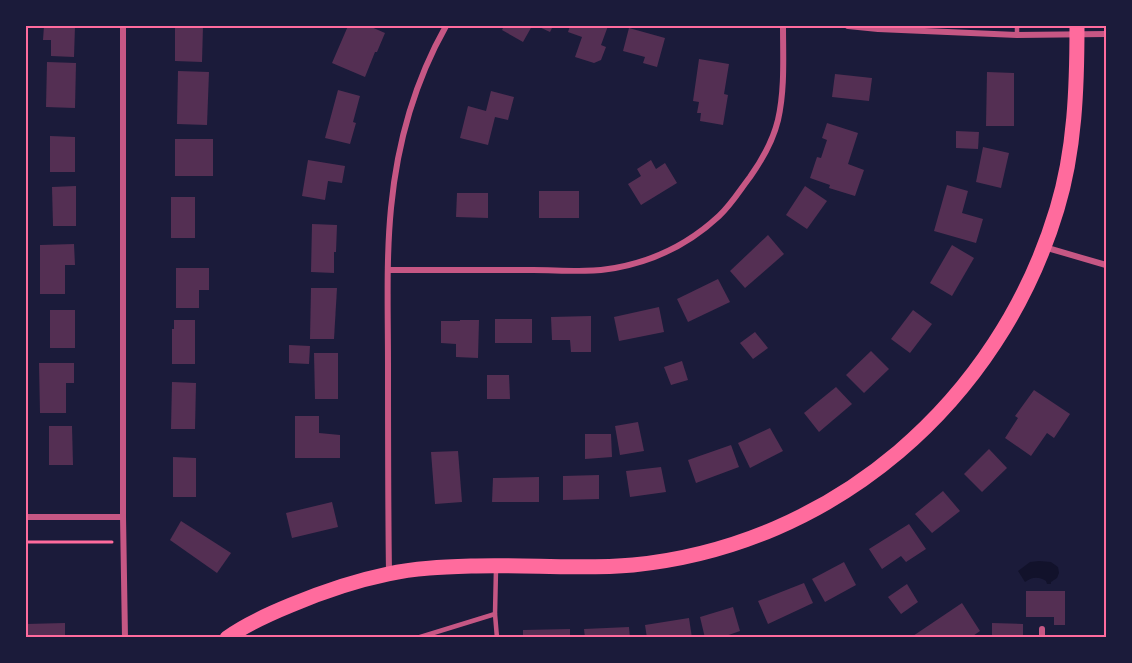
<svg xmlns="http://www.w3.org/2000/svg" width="1132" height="663" font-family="'Alegreya Sans',sans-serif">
  <rect width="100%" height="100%" fill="#1b1b3a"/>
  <path fill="#12122b" d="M1039 561 1051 562 1058 567 1059 573 1057 578 1051 582V584H1047L1046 581C1038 576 1032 577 1025 582L1018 571 1030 562Z"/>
  <g fill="#542f53">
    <polygon points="44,26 75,26 74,57 51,56 51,40 43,40"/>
    <polygon points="175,26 203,26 202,62 175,61"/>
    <polygon points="348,26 369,26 385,33 377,52 375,52 365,77 332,63"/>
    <polygon points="504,26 532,26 523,42 502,30"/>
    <polygon points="537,26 553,26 550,32"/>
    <polygon points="570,26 608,26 601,45 606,47 601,60 594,63 575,57 582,37 568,32"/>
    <polygon points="629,28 665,38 657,67 643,63 645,57 623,51"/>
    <polygon points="699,59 729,64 724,94 728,95 723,125 700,121 701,113 697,113 699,102 693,101"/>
    <polygon points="47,62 76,63 75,108 46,107"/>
    <polygon points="178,71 209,72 207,125 177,124"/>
    <polygon points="987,72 1014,73 1014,126 986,126"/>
    <polygon points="835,74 872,78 869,101 832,97"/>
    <polygon points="338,90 360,96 353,122 356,123 350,144 325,138"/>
    <polygon points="491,91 514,97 508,120 495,117 488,145 460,138 468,106 486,111"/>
    <polygon points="827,123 858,133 848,164 864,170 855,196 829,188 830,185 810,178 817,157 821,158 827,140 822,138"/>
    <polygon points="956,131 979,132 978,149 956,148"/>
    <polygon points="50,136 75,137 75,172 50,172"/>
    <rect x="175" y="139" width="38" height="37"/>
    <polygon points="983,147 1009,153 1001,188 976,182"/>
    <polygon points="308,160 345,166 342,183 328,181 325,200 302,196"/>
    <polygon points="651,160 656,169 665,163 677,183 641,205 628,184 641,176 637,169"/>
    <polygon points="947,185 968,191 962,213 983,219 976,243 934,231"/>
    <polygon points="76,186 76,226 53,226 52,187"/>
    <polygon points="805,186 827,201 807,229 786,215"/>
    <rect x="539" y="191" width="40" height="27"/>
    <polygon points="457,193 488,193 488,218 456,217"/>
    <rect x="171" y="197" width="24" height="41"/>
    <polygon points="312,224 337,225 336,252 334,252 334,273 311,272"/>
    <polygon points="768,235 784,254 745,288 730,271"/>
    <polygon points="74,244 75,265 65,265 65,294 40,294 40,245"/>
    <polygon points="952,245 974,258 952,296 930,283"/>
    <polygon points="176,268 209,268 209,290 199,290 199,308 176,308"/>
    <polygon points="718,279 730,302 688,322 677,299"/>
    <polygon points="311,288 337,288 334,339 310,339"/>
    <polygon points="659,307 664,332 619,341 614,317"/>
    <rect x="50" y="310" width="25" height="38"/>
    <polygon points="913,310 932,324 910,353 891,339"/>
    <polygon points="591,316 591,352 571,352 570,340 552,340 551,317"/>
    <rect x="495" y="319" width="37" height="24"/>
    <polygon points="174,320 195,320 195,364 172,364 172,329 174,329"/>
    <polygon points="460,320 479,320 478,358 456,357 456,344 441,343 441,321 460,321"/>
    <polygon points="755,332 768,348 753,359 740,343"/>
    <polygon points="289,345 310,346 309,364 289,363"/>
    <polygon points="871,351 889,369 864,393 846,375"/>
    <polygon points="314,353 338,353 338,399 315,399"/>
    <polygon points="682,361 688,380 671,385 664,367"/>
    <polygon points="39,363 74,363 74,383 66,383 66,413 40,413"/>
    <polygon points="487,375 509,375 510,399 487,399"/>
    <polygon points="172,382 196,383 195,429 171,429"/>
    <polygon points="836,387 852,404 819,432 804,413"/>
    <polygon points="1034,390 1070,414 1054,438 1047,433 1031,456 1005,438 1018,418 1015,416"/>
    <polygon points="295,416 319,416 319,433 340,435 340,458 295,458"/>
    <polygon points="638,422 644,451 620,455 615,426"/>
    <polygon points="49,426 72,426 73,465 49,465"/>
    <polygon points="770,428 783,451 750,468 738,443"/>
    <polygon points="585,434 611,434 612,457 585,459"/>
    <polygon points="731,445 739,467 696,483 688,460"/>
    <polygon points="989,449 1007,468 982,492 964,474"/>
    <polygon points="458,451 462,502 435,504 431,452"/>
    <polygon points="173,457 196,458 196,497 173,497"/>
    <polygon points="661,467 666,492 630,497 626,471"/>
    <polygon points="599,475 599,499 563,500 563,476"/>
    <polygon points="539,477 539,502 492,502 493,478"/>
    <polygon points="943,491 960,511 932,533 915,514"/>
    <polygon points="332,502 338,527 292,538 286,513"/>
    <polygon points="181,521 231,553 217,573 170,540"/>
    <polygon points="909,524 926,549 906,562 901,556 882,569 869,549"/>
    <polygon points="844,562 856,585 825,602 812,579"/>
    <polygon points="804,583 813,603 768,624 758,601"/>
    <polygon points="907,584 918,602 901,614 888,597"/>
    <polygon points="1026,591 1065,591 1065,625 1054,625 1054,617 1026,617"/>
    <polygon points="962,603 980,631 970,638 910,638"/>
    <polygon points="733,607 740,631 720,638 705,638 700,617"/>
    <polygon points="689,618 692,638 647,638 645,625"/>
    <polygon points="65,623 65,638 26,638 26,624"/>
    <polygon points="992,623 1023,624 1023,638 992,638"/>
    <polygon points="629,627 630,638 585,638 584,629"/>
    <polygon points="570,629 570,638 523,638 523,630"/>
  </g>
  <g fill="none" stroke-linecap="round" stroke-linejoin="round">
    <polyline stroke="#ff6b9d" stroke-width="3" points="26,542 112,542"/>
    <g stroke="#c65784" stroke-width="4.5">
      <polyline points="1017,26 1017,35"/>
      <polyline points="495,614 497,638"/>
      <polyline points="417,638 495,614 496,569"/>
    </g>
    <g stroke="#c65784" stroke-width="6">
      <polyline points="123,26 123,517 125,638"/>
      <polyline points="848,26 878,29 1017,35 1106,34"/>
      <polyline points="1044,247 1106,265"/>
      <path d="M388 270C436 270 485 270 533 270 560 270 588 273 615 268 654 261 690 243 719 216 731 205 740 190 750 177 762 160 773 141 778 120 785 89 783 57 783 26"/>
      <polyline points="26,517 123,517"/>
      <path d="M389 573C388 503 388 433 388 363 388 312 386 259 391 208 397 145 415 81 446 26"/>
      <polyline points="1042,629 1042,638"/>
    </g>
    <path stroke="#ff6b9d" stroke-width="15" d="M227 638C246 624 269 614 291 605 322 592 354 581 388 574 415 568 443 567 471 566 525 564 579 570 633 565 834 545 999 402 1057 209 1075 150 1077 87 1077 26"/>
  </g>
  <rect width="1132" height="663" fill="none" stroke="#1b1b3a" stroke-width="54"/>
  <rect x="27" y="27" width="1078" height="609" fill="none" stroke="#ff6b9d" stroke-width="2"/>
</svg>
